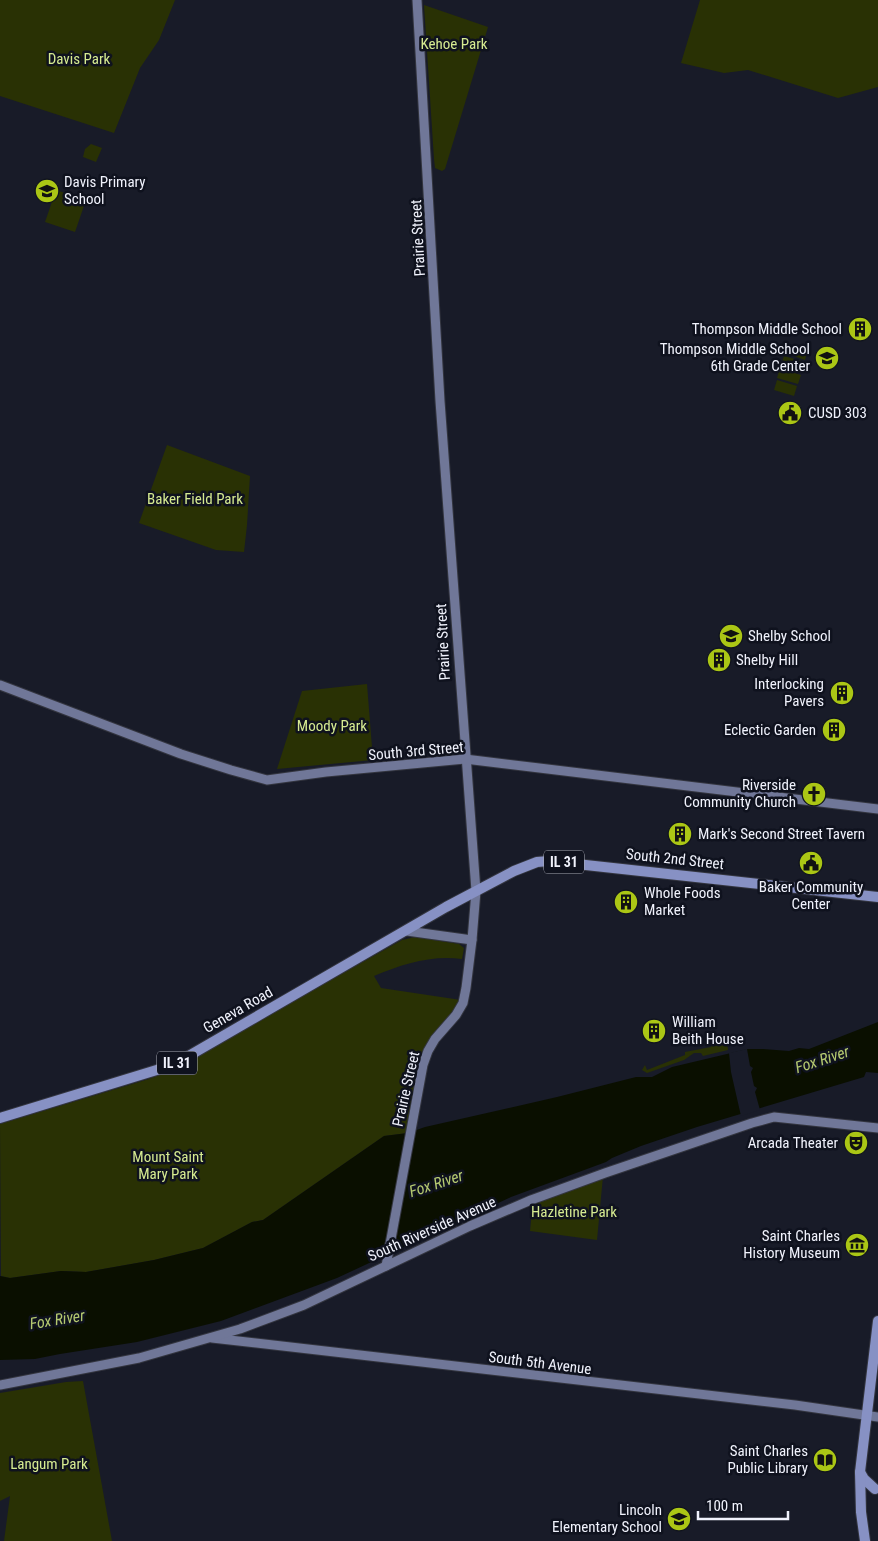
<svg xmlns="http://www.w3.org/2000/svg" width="878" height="1541" font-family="'Roboto Condensed',sans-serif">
  <rect width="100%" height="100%" fill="#181b28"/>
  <g fill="#293104">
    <polygon points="0,0 175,0 159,40 140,68 114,133 0,96"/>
    <polygon points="700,0 878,0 878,87 838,98 748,70 724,73 681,63"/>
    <polygon points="424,5 488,27 445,169 442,171 435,168 434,159"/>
    <polygon points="91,144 102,148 96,162 83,157 85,149"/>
    <polygon points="56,190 86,200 75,232 45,222"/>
    <polygon points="788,344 808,350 805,360 785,353"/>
    <polygon points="784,356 805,362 802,372 781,365"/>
    <polygon points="780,368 801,375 798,384 777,378"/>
    <polygon points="777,380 797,386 794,396 774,390"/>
    <polygon points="167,445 250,476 247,525 244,552 216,550 139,523"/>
    <polygon points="367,684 373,760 277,769 302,691"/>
    <path d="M415 937 459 944 464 948 462 959C431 955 403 964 374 976L381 988 461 1000 453 1015 434 1037 408 1133 384 1136 263 1220 252 1222 203 1248 154 1260 86 1272 61 1271 10 1278 1 1276 0 1124 149 1079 167 1072 402 940Z"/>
    <polygon points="723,1038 727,1040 728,1050 703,1056 701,1053 694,1053 684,1060 647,1073 642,1070 645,1065 647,1070 685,1055 685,1052 711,1047 711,1044 722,1045"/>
    <polygon points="603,1176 597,1240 530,1231 533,1200"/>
    <polygon points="83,1381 112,1541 4,1541 10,1496 0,1501 0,1393 66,1382"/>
  </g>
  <polygon fill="#0a0f00" points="878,1022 878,1073 866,1072 864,1077 697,1127 641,1146 612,1158 606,1162 511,1197 337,1278 221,1321 137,1342 60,1354 35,1359 0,1360 0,1276 10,1278 61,1271 86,1272 154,1260 203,1248 252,1222 263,1220 384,1136 408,1133 425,1127 557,1097 636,1077 652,1077 672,1067 748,1049 763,1049 789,1051 799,1048 809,1049"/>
  <polygon fill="#181b28" points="747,1049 750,1066 753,1068 751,1072 754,1086 757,1088 755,1092 760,1110 741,1116 731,1072 729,1053"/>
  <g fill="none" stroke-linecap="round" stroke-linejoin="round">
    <g stroke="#33353f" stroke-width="11">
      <g id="secondary">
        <polyline points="0,685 181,754 231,770 267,780 326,772 465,759 878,809"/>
        <polyline points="407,931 472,940"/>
        <polyline points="386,1266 423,1065 428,1051 435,1039 456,1015 463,1003 466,988 472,940 476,891 440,401 417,0"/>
        <polyline points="212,1338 795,1405 878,1417"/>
        <polyline points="0,1385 139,1358 240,1329 304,1305 470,1226 531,1200 605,1173 752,1123 774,1117 878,1128"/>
      </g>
    </g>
    <g stroke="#33353f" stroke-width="12">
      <g id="primary">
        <polyline points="0,1118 173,1065 446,907 514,871 537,862 549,861 878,897"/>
        <polyline points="860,1472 864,1479 875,1489"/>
        <polyline points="865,1541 861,1512 860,1472 878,1321"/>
      </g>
    </g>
    <use href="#secondary" stroke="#707798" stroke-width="9"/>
    <use href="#primary" stroke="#8791c4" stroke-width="10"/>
  </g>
  <defs>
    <g id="school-disc" transform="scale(1.25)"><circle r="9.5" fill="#abc615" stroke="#0f121e"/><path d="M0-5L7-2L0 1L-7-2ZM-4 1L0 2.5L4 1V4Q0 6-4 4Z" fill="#111"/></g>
    <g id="building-disc" transform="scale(1.25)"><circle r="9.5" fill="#abc615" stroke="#0f121e"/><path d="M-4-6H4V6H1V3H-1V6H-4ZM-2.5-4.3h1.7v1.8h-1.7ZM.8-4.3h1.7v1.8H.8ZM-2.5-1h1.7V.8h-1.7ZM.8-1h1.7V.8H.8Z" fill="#111"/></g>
    <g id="civic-disc" transform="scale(1.25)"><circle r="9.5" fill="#abc615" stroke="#0f121e"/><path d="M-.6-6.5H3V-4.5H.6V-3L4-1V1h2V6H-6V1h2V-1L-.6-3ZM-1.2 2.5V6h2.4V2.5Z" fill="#111"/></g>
    <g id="church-disc" transform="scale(1.25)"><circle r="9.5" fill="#abc615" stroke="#0f121e"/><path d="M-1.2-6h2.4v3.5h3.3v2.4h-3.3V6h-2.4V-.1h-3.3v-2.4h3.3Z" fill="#111"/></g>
    <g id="theatre-disc" transform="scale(1.25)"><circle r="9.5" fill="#abc615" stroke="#0f121e"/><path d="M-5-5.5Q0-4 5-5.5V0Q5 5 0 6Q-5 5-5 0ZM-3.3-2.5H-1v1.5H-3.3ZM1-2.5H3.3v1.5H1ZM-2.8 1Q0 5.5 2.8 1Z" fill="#111"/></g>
    <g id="museum-disc" transform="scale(1.25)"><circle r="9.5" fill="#abc615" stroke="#0f121e"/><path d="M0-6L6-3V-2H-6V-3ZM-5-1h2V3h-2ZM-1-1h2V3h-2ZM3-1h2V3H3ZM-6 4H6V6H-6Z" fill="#111"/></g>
    <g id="library-disc" transform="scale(1.25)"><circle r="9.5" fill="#abc615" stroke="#0f121e"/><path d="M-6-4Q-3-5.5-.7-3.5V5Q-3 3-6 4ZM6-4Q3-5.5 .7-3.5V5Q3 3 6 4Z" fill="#111"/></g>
  </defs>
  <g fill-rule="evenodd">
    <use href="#school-disc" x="47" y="191"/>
    <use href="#building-disc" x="860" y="329"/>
    <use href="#school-disc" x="827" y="358"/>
    <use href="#civic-disc" x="790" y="413"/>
    <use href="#school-disc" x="731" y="636"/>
    <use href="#building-disc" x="719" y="660"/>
    <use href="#building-disc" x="842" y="693"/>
    <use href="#building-disc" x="834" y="730"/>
    <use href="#church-disc" x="814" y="794"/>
    <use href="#building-disc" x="680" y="834"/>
    <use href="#civic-disc" x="811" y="863"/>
    <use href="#building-disc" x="626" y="902"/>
    <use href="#building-disc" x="654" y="1031"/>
    <use href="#theatre-disc" x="856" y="1143"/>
    <use href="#museum-disc" x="857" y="1245"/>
    <use href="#library-disc" x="825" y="1460"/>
    <use href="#school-disc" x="679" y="1519"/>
  </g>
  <g text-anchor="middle" stroke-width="5" stroke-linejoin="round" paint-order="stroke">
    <g fill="#0f121e" stroke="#acafb9" stroke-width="1">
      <rect x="544" y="850.5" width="40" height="23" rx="4"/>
      <rect x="157" y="1051.5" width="40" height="23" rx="4"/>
    </g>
    <g font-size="14" font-weight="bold" fill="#f0f2fc">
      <text x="564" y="867">IL 31</text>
      <text x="177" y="1068">IL 31</text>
    </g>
    <g font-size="15" fill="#d6eb91" stroke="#0f121e">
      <text x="454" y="49">Kehoe Park</text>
      <text x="79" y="64">Davis Park</text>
      <text x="195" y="504">Baker Field Park</text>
      <text x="332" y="731">Moody Park</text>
      <text x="168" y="1162">Mount Saint<tspan x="168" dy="17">Mary Park</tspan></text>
      <text x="574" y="1217">Hazletine Park</text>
      <text x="49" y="1469">Langum Park</text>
    </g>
    <g font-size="15" fill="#f0f2fc" stroke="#0f121e" text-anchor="end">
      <text x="64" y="187" text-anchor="start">Davis Primary<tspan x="64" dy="17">School</tspan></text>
      <text x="842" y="334">Thompson Middle School</text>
      <text x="810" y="354">Thompson Middle School<tspan x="810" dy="17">6th Grade Center</tspan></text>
      <text x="808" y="418" text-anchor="start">CUSD 303</text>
      <text x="748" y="641" text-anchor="start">Shelby School</text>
      <text x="736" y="665" text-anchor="start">Shelby Hill</text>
      <text x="824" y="689">Interlocking<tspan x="824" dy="17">Pavers</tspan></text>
      <text x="816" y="735">Eclectic Garden</text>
      <text x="796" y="790">Riverside<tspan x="796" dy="17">Community Church</tspan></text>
      <text x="698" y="839" text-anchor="start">Mark's Second Street Tavern</text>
      <text x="811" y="892" text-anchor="middle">Baker Community<tspan x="811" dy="17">Center</tspan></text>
      <text x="644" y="898" text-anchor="start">Whole Foods<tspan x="644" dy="17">Market</tspan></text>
      <text x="672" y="1027" text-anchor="start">William<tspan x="672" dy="17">Beith House</tspan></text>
      <text x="838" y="1148">Arcada Theater</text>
      <text x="840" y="1241">Saint Charles<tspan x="840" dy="17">History Museum</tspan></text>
      <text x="808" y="1456">Saint Charles<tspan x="808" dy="17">Public Library</tspan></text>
      <text x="662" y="1515">Lincoln<tspan x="662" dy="17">Elementary School</tspan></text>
    </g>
    <g font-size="15" fill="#f0f2fc" stroke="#0f121e">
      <text transform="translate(418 238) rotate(-93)" y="5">Prairie Street</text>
      <text transform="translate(443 642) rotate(-93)" y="5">Prairie Street</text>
      <text transform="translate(416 751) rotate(-5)" y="5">South 3rd Street</text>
      <text transform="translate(675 859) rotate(6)" y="5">South 2nd Street</text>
      <text transform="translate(238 1010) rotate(-30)" y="5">Geneva Road</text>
      <text transform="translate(406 1089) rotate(-77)" y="5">Prairie Street</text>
      <text transform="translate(432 1229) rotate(-24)" y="5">South Riverside Avenue</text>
      <text transform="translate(540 1363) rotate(7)" y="5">South 5th Avenue</text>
    </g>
    <g font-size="16" font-style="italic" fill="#b5c970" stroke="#0f121e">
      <text transform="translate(822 1059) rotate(-18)" y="6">Fox River</text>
      <text transform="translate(436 1183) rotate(-18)" y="6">Fox River</text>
      <text transform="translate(57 1319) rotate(-9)" y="6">Fox River</text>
    </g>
  </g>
  <path d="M698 1511v8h90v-8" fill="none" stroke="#f0f2fc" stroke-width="2.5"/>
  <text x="706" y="1511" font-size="15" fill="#f0f2fc" stroke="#0f121e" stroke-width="4" paint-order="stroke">100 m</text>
</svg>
